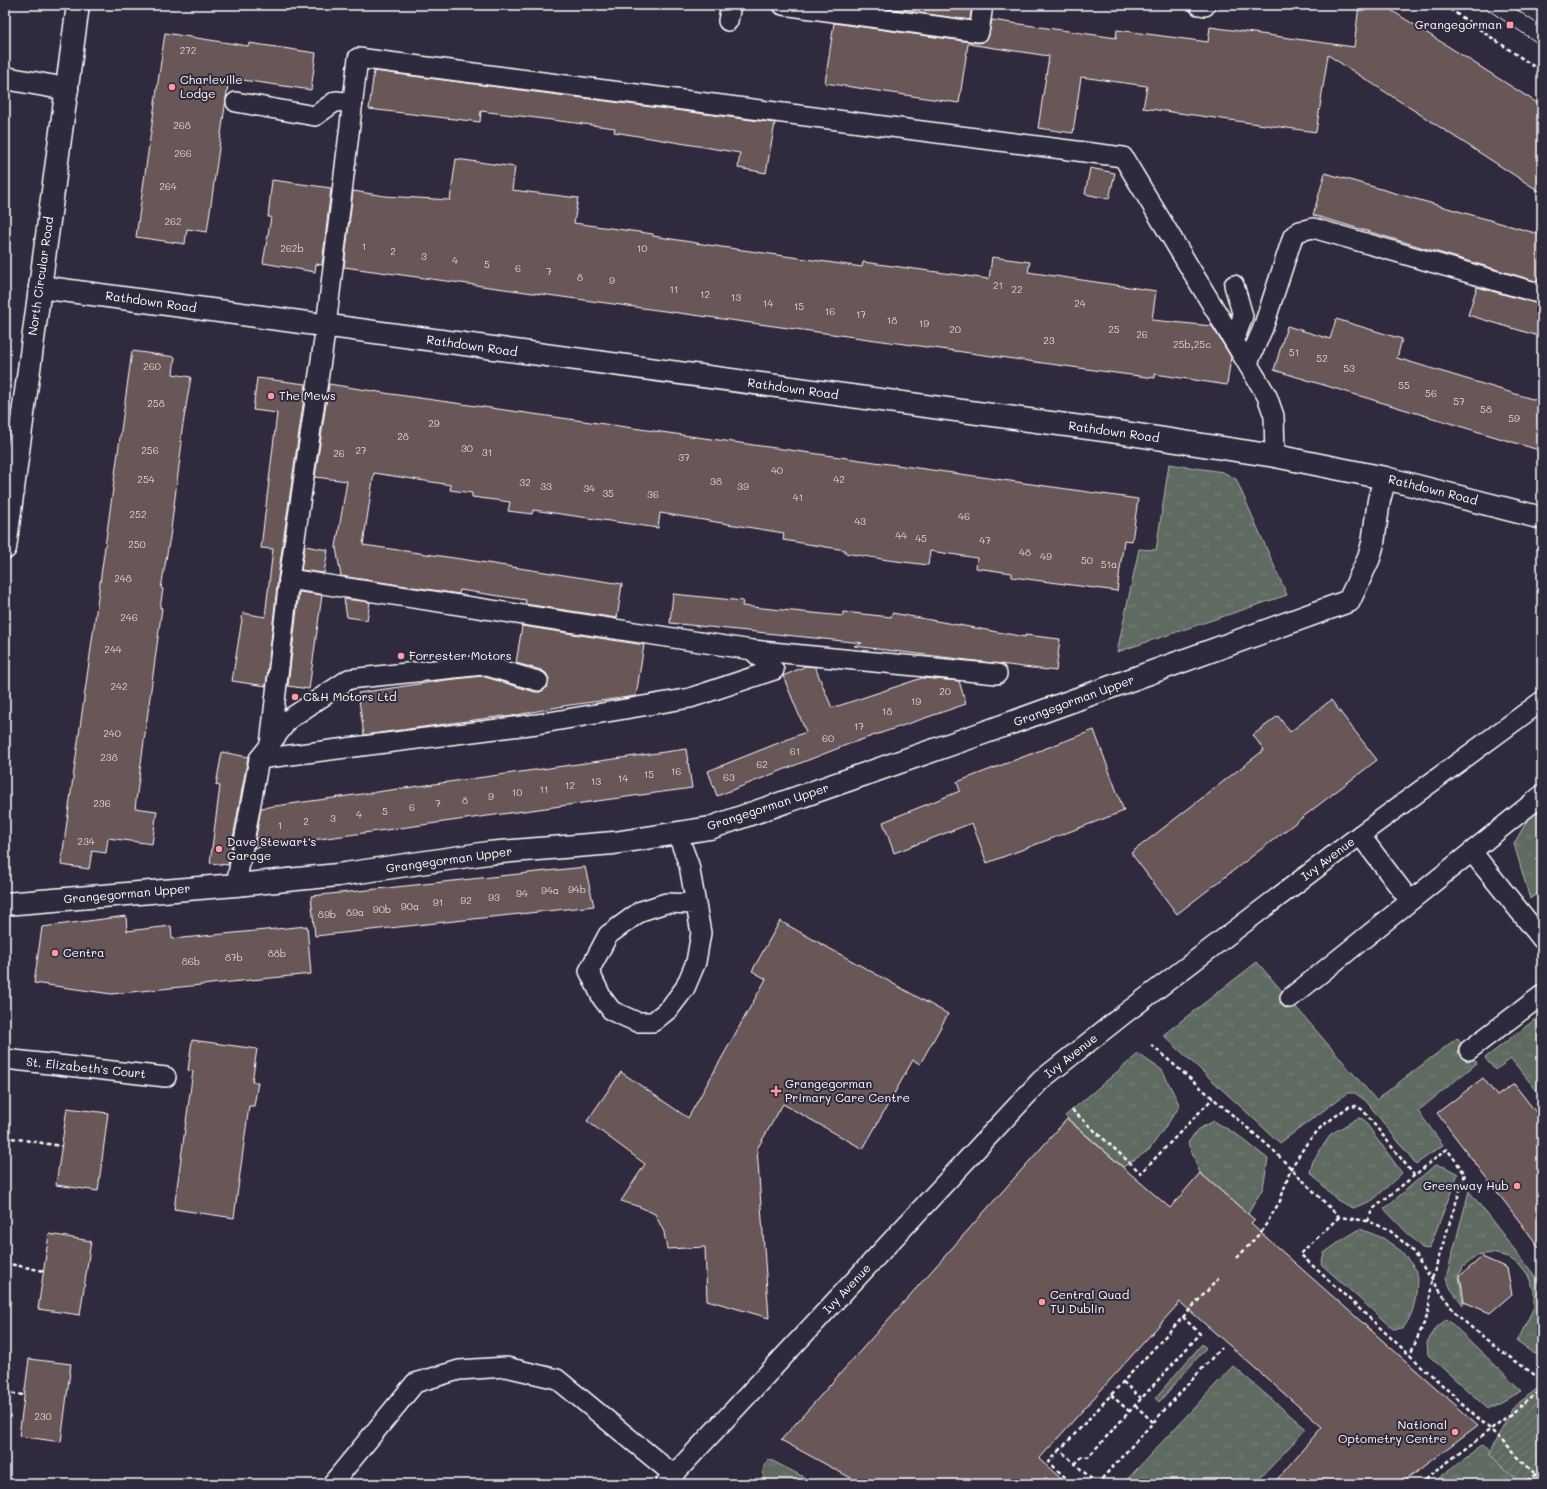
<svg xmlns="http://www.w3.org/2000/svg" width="1547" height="1489" font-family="Mali,sans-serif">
  <defs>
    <pattern id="grass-tufts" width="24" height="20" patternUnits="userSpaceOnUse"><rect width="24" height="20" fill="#5e6b61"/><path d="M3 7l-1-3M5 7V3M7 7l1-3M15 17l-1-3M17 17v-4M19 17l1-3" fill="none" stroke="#768179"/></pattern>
    <pattern id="garden-furrows" width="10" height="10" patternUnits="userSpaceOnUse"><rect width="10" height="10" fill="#5e6b61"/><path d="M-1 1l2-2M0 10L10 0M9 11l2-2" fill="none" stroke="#768179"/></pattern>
  </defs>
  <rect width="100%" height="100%" fill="#2f2a3d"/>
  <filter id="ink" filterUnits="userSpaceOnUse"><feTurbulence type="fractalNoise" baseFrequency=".025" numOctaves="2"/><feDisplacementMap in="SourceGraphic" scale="8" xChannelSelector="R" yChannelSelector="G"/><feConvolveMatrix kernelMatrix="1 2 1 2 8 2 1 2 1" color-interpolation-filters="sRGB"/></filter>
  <g filter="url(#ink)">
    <g fill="url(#grass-tufts)" stroke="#aeb5b0">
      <polygon points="1169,464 1223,472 1236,479 1287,595 1117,652 1139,549 1156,550"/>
      <polygon points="1542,805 1542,890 1530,899 1514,844 1530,815"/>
      <polygon points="1257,962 1376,1100 1457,1038 1477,1063 1418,1111 1443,1145 1416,1164 1366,1101 1355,1093 1347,1093 1280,1143 1163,1035"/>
      <polygon points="1542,1014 1542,1097 1511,1059 1495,1070 1485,1058"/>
      <polygon points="1138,1054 1162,1070 1180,1106 1149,1150 1123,1167 1065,1116"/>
      <polygon points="1358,1118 1363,1119 1402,1173 1372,1201 1353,1208 1337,1200 1310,1172 1313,1161 1331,1134"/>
      <polygon points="1214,1121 1239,1136 1268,1159 1263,1188 1248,1214 1200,1173 1188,1143 1197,1130"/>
      <polygon points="1435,1165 1445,1167 1458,1174 1429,1249 1422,1248 1384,1209"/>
      <polygon points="1469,1191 1542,1285 1542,1356 1533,1353 1517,1342 1534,1307 1534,1291 1528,1275 1522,1267 1508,1257 1492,1253 1478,1255 1463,1267 1459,1276 1463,1305 1451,1289 1446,1278"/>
      <path d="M1360 1229 1383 1238 1401 1251 1417 1271C1417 1291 1416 1312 1403 1328L1393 1329 1321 1264 1324 1253 1342 1240Z"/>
      <polygon points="1447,1319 1522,1391 1488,1409 1428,1355 1427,1342 1437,1327"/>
      <polygon points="1202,1344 1206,1348 1159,1402 1155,1398"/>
      <polygon points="1233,1366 1306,1429 1255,1484 1123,1484"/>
      <polygon points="1483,1445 1521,1479 1513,1484 1431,1484"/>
      <path d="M769 1459 817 1484H764C764 1473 760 1468 769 1459Z"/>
    </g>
    <polygon fill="url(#garden-furrows)" stroke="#aeb5b0" points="1542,1385 1542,1484 1522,1484 1489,1454 1512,1408"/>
    <g fill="#695757" stroke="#fff">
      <polygon points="864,5 972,5 970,20"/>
      <polygon points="1359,5 1383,5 1542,106 1542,193 1328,55 1316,132 1143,108 1147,86 1081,77 1073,133 1038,128 1049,56 968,44 959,103 825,83 834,23 978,43 983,42 988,38 992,20 1116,38 1117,30 1208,42 1210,27 1354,47"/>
      <polygon points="165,33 248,46 249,43 316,53 311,90 229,78 207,232 187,229 185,244 136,237"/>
      <polygon points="374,71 775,123 766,173 738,168 740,153 614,132 615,128 481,111 480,122 369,109"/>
      <polygon points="456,159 515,167 512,190 578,198 574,223 653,234 653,236 715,246 862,267 863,262 989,279 992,257 1030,262 1028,272 1156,291 1152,320 1212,326 1231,357 1227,385 1155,374 1155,378 1123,374 344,267 353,191 385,196 450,200"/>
      <polygon points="1090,168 1115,173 1109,199 1085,194"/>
      <polygon points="1325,173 1542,235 1542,283 1313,215"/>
      <polygon points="272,180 331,188 322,265 316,264 315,272 263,263 271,217 268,217"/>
      <polygon points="1477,287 1542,305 1542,337 1468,315"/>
      <polygon points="1336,319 1402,339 1397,358 1542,402 1542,451 1274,370 1287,326 1330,339"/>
      <polygon points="132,351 175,357 173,374 191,377 180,442 182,442 170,537 161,588 163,589 160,608 162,608 135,808 157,811 152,844 108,838 106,853 92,851 89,869 61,865"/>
      <polygon points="257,378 306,384 278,577 266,686 232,681 243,613 265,617 273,549 261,548 277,413 253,410"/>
      <polygon points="329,384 391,394 1138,499 1132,541 1124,540 1117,591 1012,577 1012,573 976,568 977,558 930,551 928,565 888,560 845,553 845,550 783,540 784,533 660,513 658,528 533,510 532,514 508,511 510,502 472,497 472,493 450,490 451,485 374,473 363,545 461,559 622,584 617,618 525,604 526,600 460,590 459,594 341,576 336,547 347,481 315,477"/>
      <polygon points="305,546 328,550 324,573 301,570"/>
      <polygon points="299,592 322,595 309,689 288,686"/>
      <polygon points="673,594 743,601 742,606 843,616 843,612 891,617 892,613 1025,637 1025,635 1060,639 1056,671 854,646 862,643 670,623"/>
      <polygon points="344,599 370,602 367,620 347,617"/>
      <polygon points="522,626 644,645 636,696 563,706 507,717 504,717 504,716 364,735 358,693 446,680 482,676 535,692 540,692 545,689 548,684 549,679 546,673 541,670 516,663"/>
      <polygon points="806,666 815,667 832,708 922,678 959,681 966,704 849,744 717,796 708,771 806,732 783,676"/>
      <polygon points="1331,700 1377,760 1177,914 1131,853 1264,750 1253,735 1278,716 1290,732"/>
      <polygon points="1094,730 1124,811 987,863 972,823 894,853 883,822 960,791 957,782"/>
      <polygon points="686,749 692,788 254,848 261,808"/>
      <polygon points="222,752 248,757 228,865 210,863 220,786 216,785"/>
      <polygon points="585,867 594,906 315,936 311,896"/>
      <polygon points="126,916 127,931 171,926 172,939 307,926 311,974 111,994 34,983 42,927"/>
      <polygon points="780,921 948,1014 920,1064 913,1060 863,1149 783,1104 757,1149 769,1318 707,1300 705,1247 667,1249 664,1232 655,1214 640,1207 621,1201 645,1164 587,1121 621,1072 688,1118 766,979 752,971"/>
      <polygon points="192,1040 257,1049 252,1082 258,1082 254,1106 249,1106 234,1218 174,1209 193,1071 188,1070"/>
      <polygon points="1483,1078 1497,1096 1514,1084 1542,1120 1542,1251 1437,1113"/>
      <polygon points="67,1108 108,1113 98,1191 56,1185"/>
      <polygon points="1067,1119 1170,1208 1200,1173 1255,1220 1251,1224 1478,1425 1400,1484 1273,1484 1322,1427 1180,1302 1039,1459 1067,1484 862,1484 781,1440"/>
      <polygon points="49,1234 91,1241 80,1315 38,1309"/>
      <polygon points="1482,1257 1507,1268 1512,1294 1490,1313 1464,1302 1460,1276"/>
      <polygon points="29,1359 71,1364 61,1442 19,1436"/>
    </g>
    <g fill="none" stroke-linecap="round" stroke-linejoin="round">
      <g stroke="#fff" stroke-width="22">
        <g id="service">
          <polyline points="783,5 979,32 983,5"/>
          <polyline points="1199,5 1205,6"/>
          <polyline points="728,21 731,5"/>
          <polyline points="236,102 315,116 336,101 353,103"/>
          <polyline points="1234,341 1243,316 1234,285"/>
          <polyline points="1248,363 1263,328 1293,236 1300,231 1313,228 1542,294"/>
          <polyline points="289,579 752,650 997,674"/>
          <polyline points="270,744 289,719 349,679 483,665 538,681"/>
          <polyline points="259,759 537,724 690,698 774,670 752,650"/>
          <polyline points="677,833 689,865 701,933 696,962 685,988 669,1009 653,1022 637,1022 612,1011 602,998 589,971 608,935 641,911 666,903 695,904"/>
          <polyline points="1360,835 1410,901"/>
          <polyline points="1472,852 1542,939"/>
          <polyline points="236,885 259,759 270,745 289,579 326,326 358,58 1123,157 1267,396 1274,416 1275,456"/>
          <polyline points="1290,998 1542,795"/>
          <polyline points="1469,1050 1542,995"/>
          <polyline points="5,1059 166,1077"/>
          <polyline points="332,1484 415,1383 459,1370 506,1367 557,1379 674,1475"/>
          <polyline points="665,1484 1041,1080 1123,1015 1360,835 1542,701"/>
        </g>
      </g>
      <g stroke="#fff" stroke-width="25">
        <g id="minor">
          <polyline points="5,78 67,89"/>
          <polyline points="40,287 1111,431 1275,456 1385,478 1542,518"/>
          <polyline points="5,904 236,885 338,875 488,853 614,843 710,828 983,733 1349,601 1369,558 1373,543 1379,500 1385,478"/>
        </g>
      </g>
      <g stroke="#fff" stroke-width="25">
        <polyline id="secondary" points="5,548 78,5"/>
      </g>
      <g stroke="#fff" stroke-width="2.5" stroke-dasharray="4 3" stroke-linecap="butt">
        <polyline points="1444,5 1542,72"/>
        <polyline points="1534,5 1542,10"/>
        <polyline points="1151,1045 1272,1149 1339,1217 1367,1221 1388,1229 1410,1248 1456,1314 1487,1341 1542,1380"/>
        <polyline points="1072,1110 1141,1173 1213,1098"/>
        <polyline points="5,1137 61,1146"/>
        <polyline points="1339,1217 1300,1254 1490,1429 1542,1481"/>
        <polyline points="1367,1221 1373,1209 1447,1149 1465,1174 1432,1279 1428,1314 1410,1355"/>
        <polyline points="1237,1258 1262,1231 1280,1201 1291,1168 1307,1143 1322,1126 1348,1107 1356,1106 1363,1110 1414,1175"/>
        <polyline points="5,1263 44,1271"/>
        <polyline points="1123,1382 1141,1398"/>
        <polyline points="5,1393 25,1395"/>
        <polyline points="1111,1395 1129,1411"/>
        <polyline points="1135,1405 1153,1422"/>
        <polyline points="1060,1450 1049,1462 1072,1484"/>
        <polyline points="1075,1464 1083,1456 1088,1457 1200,1334 1183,1317"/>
        <polyline points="1097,1484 1060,1450 1219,1278"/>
        <polyline points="1097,1484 1221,1348"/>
        <polyline points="1419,1484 1542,1390"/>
        <polyline points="1520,1484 1536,1475"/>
      </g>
      <use href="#service" stroke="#2f2a3d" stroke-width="19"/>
      <use href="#minor" stroke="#2f2a3d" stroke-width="22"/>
      <use href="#secondary" stroke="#2f2a3d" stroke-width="22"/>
      <g stroke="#fff" stroke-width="1">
        <polyline points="1481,5 1542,46"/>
        <polyline points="1510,5 1542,27"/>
      </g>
    </g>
  </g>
  <g fill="#ff9aa2" stroke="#2f2a3d" stroke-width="1.5">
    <rect x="1506" y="21" width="8" height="8" rx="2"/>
    <circle cx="172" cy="87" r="4"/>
    <circle cx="271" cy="396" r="4"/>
    <circle cx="401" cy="656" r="4"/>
    <circle cx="295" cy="697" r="4"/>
    <circle cx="219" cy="849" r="4"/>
    <circle cx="55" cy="953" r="4"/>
    <path d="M774 1085h4v4h4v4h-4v4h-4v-4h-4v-4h4z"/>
    <circle cx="1517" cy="1186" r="4"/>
    <circle cx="1042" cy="1302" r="4"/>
    <circle cx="1455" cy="1432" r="4"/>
  </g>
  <g text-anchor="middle" stroke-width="4" stroke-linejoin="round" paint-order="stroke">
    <g font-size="10" fill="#dad5d5">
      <text x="188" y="54">272</text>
      <text x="182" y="129">268</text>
      <text x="183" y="157">266</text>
      <text x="168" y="190">264</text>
      <text x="173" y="225">262</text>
      <text x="364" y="250">1</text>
      <text x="292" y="252">262b</text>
      <text x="642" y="252">10</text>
      <text x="393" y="255">2</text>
      <text x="424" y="260">3</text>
      <text x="455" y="264">4</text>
      <text x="487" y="268">5</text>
      <text x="518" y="272">6</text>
      <text x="549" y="275">7</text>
      <text x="580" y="281">8</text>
      <text x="612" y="284">9</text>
      <text x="998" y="289">21</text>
      <text x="674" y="293">11</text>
      <text x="1017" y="293">22</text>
      <text x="705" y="298">12</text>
      <text x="736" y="301">13</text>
      <text x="768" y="307">14</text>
      <text x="1080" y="307">24</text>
      <text x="799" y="310">15</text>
      <text x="830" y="315">16</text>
      <text x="861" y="318">17</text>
      <text x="892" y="324">18</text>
      <text x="924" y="327">19</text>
      <text x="955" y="333">20</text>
      <text x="1114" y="333">25</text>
      <text x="1142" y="338">26</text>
      <text x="1049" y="344">23</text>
      <text x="1192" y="348">25b,25c</text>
      <text x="1294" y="356">51</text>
      <text x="1322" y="362">52</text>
      <text x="152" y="370">260</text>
      <text x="1349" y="372">53</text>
      <text x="1404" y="389">55</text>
      <text x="1431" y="397">56</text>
      <text x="1459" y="405">57</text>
      <text x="156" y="407">258</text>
      <text x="1486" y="413">58</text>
      <text x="1514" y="422">59</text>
      <text x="434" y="427">29</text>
      <text x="403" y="440">28</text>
      <text x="467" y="452">30</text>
      <text x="150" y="454">256</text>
      <text x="361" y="454">27</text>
      <text x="487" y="456">31</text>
      <text x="339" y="457">26</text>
      <text x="684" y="461">37</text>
      <text x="777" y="474">40</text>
      <text x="146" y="483">254</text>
      <text x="839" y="483">42</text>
      <text x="716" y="485">38</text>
      <text x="525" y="486">32</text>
      <text x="546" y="490">33</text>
      <text x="743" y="490">39</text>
      <text x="589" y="492">34</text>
      <text x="608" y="497">35</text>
      <text x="653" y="498">36</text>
      <text x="798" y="501">41</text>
      <text x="138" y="518">252</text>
      <text x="964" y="520">46</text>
      <text x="860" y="525">43</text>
      <text x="901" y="539">44</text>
      <text x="921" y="542">45</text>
      <text x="985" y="544">47</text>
      <text x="137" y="548">250</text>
      <text x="1025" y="556">48</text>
      <text x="1046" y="560">49</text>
      <text x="1087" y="564">50</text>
      <text x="1109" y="568">51a</text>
      <text x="123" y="582">248</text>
      <text x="129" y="621">246</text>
      <text x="113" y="653">244</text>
      <text x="119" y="690">242</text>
      <text x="945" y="695">20</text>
      <text x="916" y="705">19</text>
      <text x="887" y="715">18</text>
      <text x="859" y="730">17</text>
      <text x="112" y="737">240</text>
      <text x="828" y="742">60</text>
      <text x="795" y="755">61</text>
      <text x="109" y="761">238</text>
      <text x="762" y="768">62</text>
      <text x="676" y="775">16</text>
      <text x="649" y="778">15</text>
      <text x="729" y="781">63</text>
      <text x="623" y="782">14</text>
      <text x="596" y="785">13</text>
      <text x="570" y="789">12</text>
      <text x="544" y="793">11</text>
      <text x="517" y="796">10</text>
      <text x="491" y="800">9</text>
      <text x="465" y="804">8</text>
      <text x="102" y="807">236</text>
      <text x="438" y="807">7</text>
      <text x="412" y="811">6</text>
      <text x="385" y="815">5</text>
      <text x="359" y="818">4</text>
      <text x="333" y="822">3</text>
      <text x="306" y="825">2</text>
      <text x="280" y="829">1</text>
      <text x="86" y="845">234</text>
      <text x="577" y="893">94b</text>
      <text x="550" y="894">94a</text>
      <text x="522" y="897">94</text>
      <text x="494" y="901">93</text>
      <text x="466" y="904">92</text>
      <text x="438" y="906">91</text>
      <text x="410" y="910">90a</text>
      <text x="382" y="913">90b</text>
      <text x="355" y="916">89a</text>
      <text x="327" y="918">89b</text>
      <text x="277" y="957">88b</text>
      <text x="234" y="961">87b</text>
      <text x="191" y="965">86b</text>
      <text x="43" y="1420">230</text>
    </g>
    <g font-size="12" fill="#fff" stroke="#2f2a3d" text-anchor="start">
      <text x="1502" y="29" text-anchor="end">Grangegorman</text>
      <text x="180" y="84">Charleville<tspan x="180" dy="14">Lodge</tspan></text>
      <text x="279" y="400">The Mews</text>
      <text x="409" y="660">Forrester Motors</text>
      <text x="303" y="701">C&amp;H Motors Ltd</text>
      <text x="227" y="846">Dave Stewart's<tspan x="227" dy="14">Garage</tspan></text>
      <text x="63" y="957">Centra</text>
      <text x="785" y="1088">Grangegorman<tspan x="785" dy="14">Primary Care Centre</tspan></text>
      <text x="1509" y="1190" text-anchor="end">Greenway Hub</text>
      <text x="1050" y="1299">Central Quad<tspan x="1050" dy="14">TU Dublin</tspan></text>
      <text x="1447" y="1429" text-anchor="end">National<tspan x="1447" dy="14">Optometry Centre</tspan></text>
    </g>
    <g font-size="12" fill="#fff" stroke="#2f2a3d">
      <text transform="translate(41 276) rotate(-82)" y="4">North Circular Road</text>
      <text transform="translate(151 302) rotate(8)" y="4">Rathdown Road</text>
      <text transform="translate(472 346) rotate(8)" y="4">Rathdown Road</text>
      <text transform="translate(793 389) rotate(8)" y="4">Rathdown Road</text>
      <text transform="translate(1114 432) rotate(8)" y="4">Rathdown Road</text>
      <text transform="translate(1433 490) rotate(14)" y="4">Rathdown Road</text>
      <text transform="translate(1074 701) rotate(-20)" y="4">Grangegorman Upper</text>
      <text transform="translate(768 807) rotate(-18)" y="4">Grangegorman Upper</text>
      <text transform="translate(1328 859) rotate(-37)" y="4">Ivy Avenue</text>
      <text transform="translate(449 860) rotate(-8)" y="4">Grangegorman Upper</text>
      <text transform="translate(127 894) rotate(-5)" y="4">Grangegorman Upper</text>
      <text transform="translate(1071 1056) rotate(-38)" y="4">Ivy Avenue</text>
      <text transform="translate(86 1068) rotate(6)" y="4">St. Elizabeth's Court</text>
      <text transform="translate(847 1289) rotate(-47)" y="4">Ivy Avenue</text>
    </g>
  </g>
  <rect width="1547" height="1489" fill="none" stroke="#2f2a3d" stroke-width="20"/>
  <rect x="10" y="10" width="1527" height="1469" fill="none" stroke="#fff" stroke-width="1.5" filter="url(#ink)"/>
</svg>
